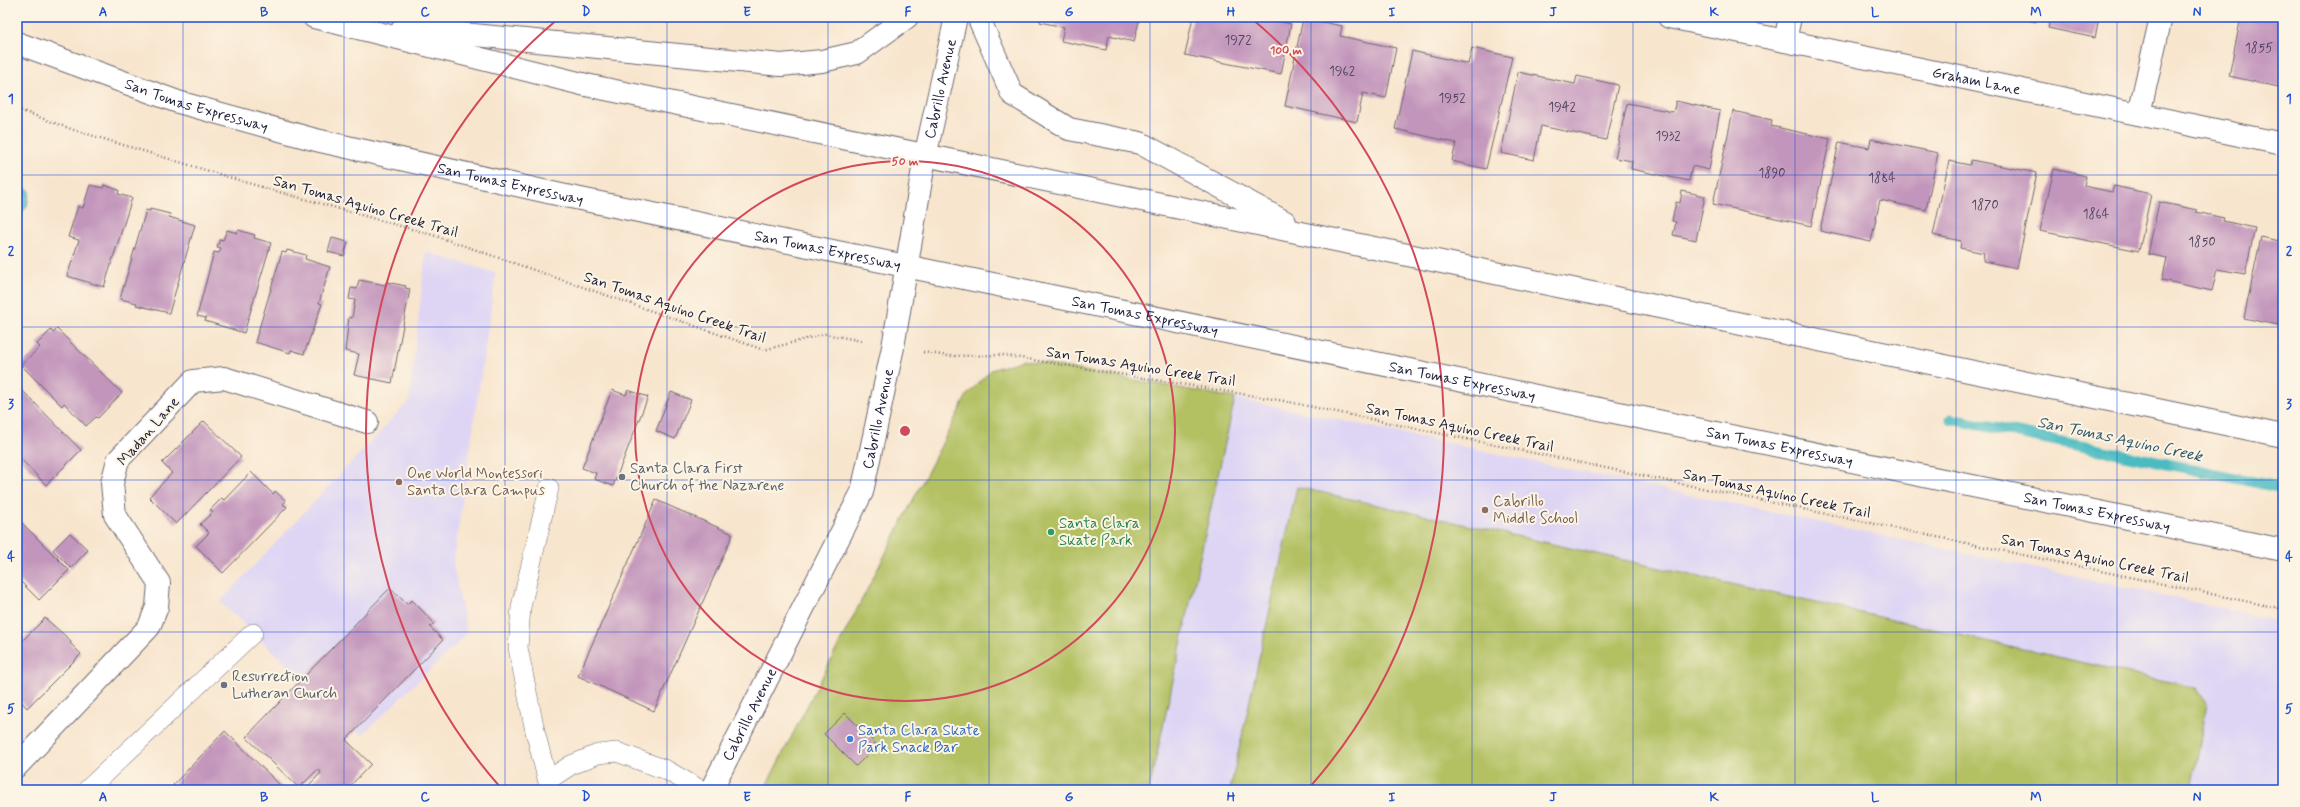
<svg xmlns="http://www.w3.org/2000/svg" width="2300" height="807" font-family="Mynerve,sans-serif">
  <rect width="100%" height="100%" fill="#fcf5e5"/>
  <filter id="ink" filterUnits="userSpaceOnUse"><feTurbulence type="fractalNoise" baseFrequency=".025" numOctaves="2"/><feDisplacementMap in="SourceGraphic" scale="8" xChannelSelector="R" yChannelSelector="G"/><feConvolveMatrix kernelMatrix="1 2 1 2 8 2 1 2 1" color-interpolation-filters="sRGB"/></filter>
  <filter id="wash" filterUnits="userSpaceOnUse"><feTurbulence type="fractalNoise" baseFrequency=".012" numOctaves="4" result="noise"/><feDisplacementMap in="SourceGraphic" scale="16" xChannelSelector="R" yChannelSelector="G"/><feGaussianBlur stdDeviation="0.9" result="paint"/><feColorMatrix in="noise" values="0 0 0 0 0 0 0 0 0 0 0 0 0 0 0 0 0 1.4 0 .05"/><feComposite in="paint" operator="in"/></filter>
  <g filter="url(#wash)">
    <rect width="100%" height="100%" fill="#f8e5ce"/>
    <g fill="#ded5f5">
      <polygon points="426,252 496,273 453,563 467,634 362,735 220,602 409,401"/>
      <polygon points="1235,398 2283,621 2283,790 1149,790"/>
    </g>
    <g fill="#b3c164" stroke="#6a7250">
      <polygon points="1023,360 1235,398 1149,790 764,790 967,395 991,370"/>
      <polygon points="1297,487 2197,688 2207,704 2191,790 1230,790"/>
    </g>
    <polygon fill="#4cbbc2" stroke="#376e7e" points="17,184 30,191 27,206 17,219"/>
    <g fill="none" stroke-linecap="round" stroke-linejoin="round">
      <polyline stroke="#4cbbc2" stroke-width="11" points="1951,419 2283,488"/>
    </g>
    <g id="blocks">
      <g fill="#c295bc">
        <polygon points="1041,17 1140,17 1134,42 1109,36 1106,50 1061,41 1064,27 1040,22"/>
        <polygon points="1193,17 1261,17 1291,24 1281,74 1185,55"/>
        <polygon points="2014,17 2099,17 2095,38 2048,28 2050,21 2037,18 2036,22"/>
        <polygon points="2241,17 2283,19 2283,88 2229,76"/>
        <polygon points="1303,18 1342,26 1340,36 1396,48 1386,98 1363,93 1357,122 1285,106"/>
        <polygon points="1472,48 1512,57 1486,169 1452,161 1456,143 1395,129 1412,51 1468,64"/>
        <polygon points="1518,72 1575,84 1577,76 1618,85 1606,140 1541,126 1534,160 1501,153"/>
        <polygon points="1676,101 1720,111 1709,170 1692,166 1689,181 1631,169 1632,161 1615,158 1627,103 1673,112"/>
        <polygon points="1733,111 1772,120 1771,126 1830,139 1811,226 1713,204"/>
        <polygon points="1871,139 1938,153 1926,210 1880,200 1871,242 1820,231 1839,142 1869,148"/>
        <polygon points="1971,160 2037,173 2017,268 1983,261 1984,253 1960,248 1961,241 1933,235 1949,161 1970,165"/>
        <polygon points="2054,169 2086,176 2084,186 2112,192 2114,186 2151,194 2139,251 2040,231"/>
        <polygon points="90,185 103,188 104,185 119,190 118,194 132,198 104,287 67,276 79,240 68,237 78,206 83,208"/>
        <polygon points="1682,191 1705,196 1696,240 1673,235 1676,222 1672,221 1676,202 1680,203"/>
        <polygon points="2159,202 2197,210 2196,212 2224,218 2223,221 2255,228 2245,274 2217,269 2212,291 2162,280 2167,258 2148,254"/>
        <polygon points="150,209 170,214 169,217 195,225 169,313 136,305 137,303 120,299 146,210 150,211"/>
        <polygon points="227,230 237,233 238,230 255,235 254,238 271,243 244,333 205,321 206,318 197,316 214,252 219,253 221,248 217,247 220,239 223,240"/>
        <polygon points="2261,237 2283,242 2283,326 2244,318"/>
        <polygon points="332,238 348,242 344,256 328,252"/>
        <polygon points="287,250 306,255 305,259 330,267 319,303 322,304 304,354 291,350 290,353 255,342 282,252 286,253"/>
        <polygon points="359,280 386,285 386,282 406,286 405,288 410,289 392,383 354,375 359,354 345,351 349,317 352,318 355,300 349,299 351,288 357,289"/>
        <polygon points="57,329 122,393 98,418 96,417 86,426 64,403 62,406 21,365 40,347 37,344 51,330 53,333"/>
        <polygon points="17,385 81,450 46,485 17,455"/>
        <polygon points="612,390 626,395 628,390 648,397 613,486 594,479 596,473 582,468"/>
        <polygon points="671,392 691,400 675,439 656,431"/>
        <polygon points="204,421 241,457 176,524 149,497 172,473 162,463"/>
        <polygon points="251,472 273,494 275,491 286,501 283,504 287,507 223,573 196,546 209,533 200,524 213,512 210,510 222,498 224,500"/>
        <polygon points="656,500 733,534 654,711 578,676"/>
        <polygon points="17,518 69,570 39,600 17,578"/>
        <polygon points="70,533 88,550 71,568 53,550"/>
        <polygon points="390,588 407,604 412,600 434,623 430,627 443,640 346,740 371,764 351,785 356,790 304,790 321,773 318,769 299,788 246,737"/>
        <polygon points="45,618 71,641 70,643 81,654 27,708 19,699 17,700 17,646"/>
        <polygon points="845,713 877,745 856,766 824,734"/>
        <polygon points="225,731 285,790 179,790 173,785"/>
      </g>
    </g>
  </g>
  <g filter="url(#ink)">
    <use href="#blocks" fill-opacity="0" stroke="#6d666e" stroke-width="1"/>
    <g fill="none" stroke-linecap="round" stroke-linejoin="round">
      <g stroke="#6d666e" stroke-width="20">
        <g id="service">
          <polyline points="549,488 521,607 518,648 535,731 550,790"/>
          <polyline points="548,780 571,765 598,754 617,752 666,770 701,790"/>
          <polyline points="87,790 253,633"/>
        </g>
      </g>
      <g stroke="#6d666e" stroke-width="24">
        <g id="minor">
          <path id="s1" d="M1669 17 2283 144"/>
          <polyline points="1785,41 1790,17"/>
          <polyline points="2139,114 2161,17"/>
          <polyline points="17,766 149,627 157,607 159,583 115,515 112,483 118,460 193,381 224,378 367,422"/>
        </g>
      </g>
      <g stroke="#6d666e" stroke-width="24">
        <g id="tertiary">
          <path id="s2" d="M711 790 862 492 893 347 925 157 956 17"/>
        </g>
      </g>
      <g stroke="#6d666e" stroke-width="24">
        <g id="trunk">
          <polyline points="314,17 586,85 2283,436"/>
          <polyline points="980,17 980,21 1012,94 1069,129 1140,143 1285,222"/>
          <polyline points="403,28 781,65 822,61 857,53 907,17"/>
          <path id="s3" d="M17 43 178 102 316 140 561 195 2283 550"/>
        </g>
      </g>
      <g stroke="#6d666e" stroke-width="2.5" stroke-dasharray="1 3" stroke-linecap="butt">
        <polyline points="17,109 71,129 258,186 436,236 764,350 825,334 863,341"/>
        <polyline points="923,352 948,356 1002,355 1279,400 2283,609"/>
      </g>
      <use href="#service" stroke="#fff" stroke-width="19"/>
      <use href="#minor" stroke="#fff" stroke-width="22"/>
      <use href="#tertiary" stroke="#fff" stroke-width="22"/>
      <use href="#trunk" stroke="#fff" stroke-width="22"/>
    </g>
  </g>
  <path fill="none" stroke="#1d4ed8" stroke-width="1" stroke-opacity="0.55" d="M183 17V790M344 17V790M505 17V790M667 17V790M828 17V790M989 17V790M1150 17V790M1311 17V790M1472 17V790M1633 17V790M1795 17V790M1956 17V790M2117 17V790M17 175H2283M17 327H2283M17 480H2283M17 632H2283"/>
  <g fill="none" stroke="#d1495b" stroke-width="2">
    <circle cx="905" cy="431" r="270"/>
    <path d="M501 788A539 539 0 0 1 559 18M1251 18A539 539 0 0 1 1309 788"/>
  </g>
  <g fill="#6b7280" stroke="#fcf5e5" stroke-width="1.5">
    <circle cx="622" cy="477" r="4"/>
    <circle cx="224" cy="685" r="4"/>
  </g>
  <g fill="#8d6e63" stroke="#fcf5e5" stroke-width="1.5">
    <circle cx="399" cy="482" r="4"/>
    <circle cx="1485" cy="510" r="4"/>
  </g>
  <circle fill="#2e9e5b" stroke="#fcf5e5" stroke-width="1.5" cx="1051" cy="532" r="4"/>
  <circle fill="#3f7fe0" stroke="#fcf5e5" stroke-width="1.5" cx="850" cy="739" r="4"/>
  <g text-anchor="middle" stroke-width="4" stroke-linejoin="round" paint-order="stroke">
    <g font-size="13" fill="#4a3f5b">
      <text x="1238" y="44">1972</text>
      <text x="2259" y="52">1855</text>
      <text x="1342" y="75">1962</text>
      <text x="1452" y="102">1952</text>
      <text x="1562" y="111">1942</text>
      <text x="1668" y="140">1932</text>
      <text x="1772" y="177">1890</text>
      <text x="1882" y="182">1884</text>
      <text x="1985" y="209">1870</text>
      <text x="2096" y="218">1864</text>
      <text x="2202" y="246">1850</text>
    </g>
    <g font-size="15" fill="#22223b" stroke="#fcf5e5">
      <text dy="5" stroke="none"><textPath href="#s1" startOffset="314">Graham Lane</textPath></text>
      <text dy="5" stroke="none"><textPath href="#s2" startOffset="745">Cabrillo Avenue</textPath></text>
      <text dy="5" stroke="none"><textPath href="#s3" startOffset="190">San Tomas Expressway</textPath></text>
      <text dy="5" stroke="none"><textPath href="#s3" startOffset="514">San Tomas Expressway</textPath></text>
      <text transform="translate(366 206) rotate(16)" y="5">San Tomas Aquino Creek Trail</text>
      <text dy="5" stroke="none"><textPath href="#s3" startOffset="838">San Tomas Expressway</textPath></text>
      <text transform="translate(675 307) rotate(19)" y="5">San Tomas Aquino Creek Trail</text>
      <text dy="5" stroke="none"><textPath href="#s3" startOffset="1162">San Tomas Expressway</textPath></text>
      <text transform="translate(1141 366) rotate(9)" y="5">San Tomas Aquino Creek Trail</text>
      <text dy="5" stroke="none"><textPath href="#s3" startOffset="1486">San Tomas Expressway</textPath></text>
      <text dy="5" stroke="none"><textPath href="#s2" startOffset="409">Cabrillo Avenue</textPath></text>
      <text transform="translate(1460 427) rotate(12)" y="5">San Tomas Aquino Creek Trail</text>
      <text transform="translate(148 431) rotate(-49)" y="5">Madan Lane</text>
      <text dy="5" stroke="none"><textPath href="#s3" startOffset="1810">San Tomas Expressway</textPath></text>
      <text transform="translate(1777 493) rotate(12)" y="5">San Tomas Aquino Creek Trail</text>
      <text dy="5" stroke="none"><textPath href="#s3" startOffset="2134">San Tomas Expressway</textPath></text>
      <text transform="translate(2095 558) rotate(12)" y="5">San Tomas Aquino Creek Trail</text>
      <text dy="5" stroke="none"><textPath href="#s2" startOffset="85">Cabrillo Avenue</textPath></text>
    </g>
    <g font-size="15" fill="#5b616d" stroke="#fcf5e5" text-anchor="start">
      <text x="630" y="473">Santa Clara First<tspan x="630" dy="17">Church of the Nazarene</tspan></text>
      <text x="232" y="681">Resurrection<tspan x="232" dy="17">Lutheran Church</tspan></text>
    </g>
    <g font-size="15" fill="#785e54" stroke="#fcf5e5" text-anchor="start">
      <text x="407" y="478">One World Montessori<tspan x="407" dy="17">Santa Clara Campus</tspan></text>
      <text x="1493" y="506">Cabrillo<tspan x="1493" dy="17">Middle School</tspan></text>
    </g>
    <g font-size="15" fill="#27864d" stroke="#fcf5e5" text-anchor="start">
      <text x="1059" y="528">Santa Clara<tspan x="1059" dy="17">Skate Park</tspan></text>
    </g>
    <g font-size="15" fill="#366cbe" stroke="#fcf5e5" text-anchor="start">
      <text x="858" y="735">Santa Clara Skate<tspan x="858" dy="17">Park Snack Bar</tspan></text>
    </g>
    <g font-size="16" font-style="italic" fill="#31586a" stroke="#fcf5e5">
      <text transform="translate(2120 438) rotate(12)" y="6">San Tomas Aquino Creek</text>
    </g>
  </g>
  <circle cx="905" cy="431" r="6" fill="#d1495b" stroke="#fcf5e5" stroke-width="2"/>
  <g font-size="12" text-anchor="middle" font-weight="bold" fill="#d1495b" stroke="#fcf5e5" stroke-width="4" stroke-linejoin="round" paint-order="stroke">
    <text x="1286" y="54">100 m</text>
    <text x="905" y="165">50 m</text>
  </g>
  <rect width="2300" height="807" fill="none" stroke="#fcf5e5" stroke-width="44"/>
  <rect x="22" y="22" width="2256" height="763" fill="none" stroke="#1d4ed8" stroke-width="1.5"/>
  <g font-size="13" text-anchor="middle" font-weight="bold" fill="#1d4ed8">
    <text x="103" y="16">A</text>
    <text x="264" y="16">B</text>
    <text x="425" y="16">C</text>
    <text x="586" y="16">D</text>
    <text x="747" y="16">E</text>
    <text x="908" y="16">F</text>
    <text x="1069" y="16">G</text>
    <text x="1231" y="16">H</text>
    <text x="1392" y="16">I</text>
    <text x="1553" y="16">J</text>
    <text x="1714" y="16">K</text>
    <text x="1875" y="16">L</text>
    <text x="2036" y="16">M</text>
    <text x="2197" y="16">N</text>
    <text x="11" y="103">1</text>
    <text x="2289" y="103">1</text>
    <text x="11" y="255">2</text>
    <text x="2289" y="255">2</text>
    <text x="11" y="408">3</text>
    <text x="2289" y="408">3</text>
    <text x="11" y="561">4</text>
    <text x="2289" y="561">4</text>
    <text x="11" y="713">5</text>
    <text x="2289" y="713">5</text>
    <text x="103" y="801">A</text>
    <text x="264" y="801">B</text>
    <text x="425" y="801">C</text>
    <text x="586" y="801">D</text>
    <text x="747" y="801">E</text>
    <text x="908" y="801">F</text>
    <text x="1069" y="801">G</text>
    <text x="1231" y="801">H</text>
    <text x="1392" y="801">I</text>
    <text x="1553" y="801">J</text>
    <text x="1714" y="801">K</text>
    <text x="1875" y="801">L</text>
    <text x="2036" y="801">M</text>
    <text x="2197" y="801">N</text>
  </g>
</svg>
